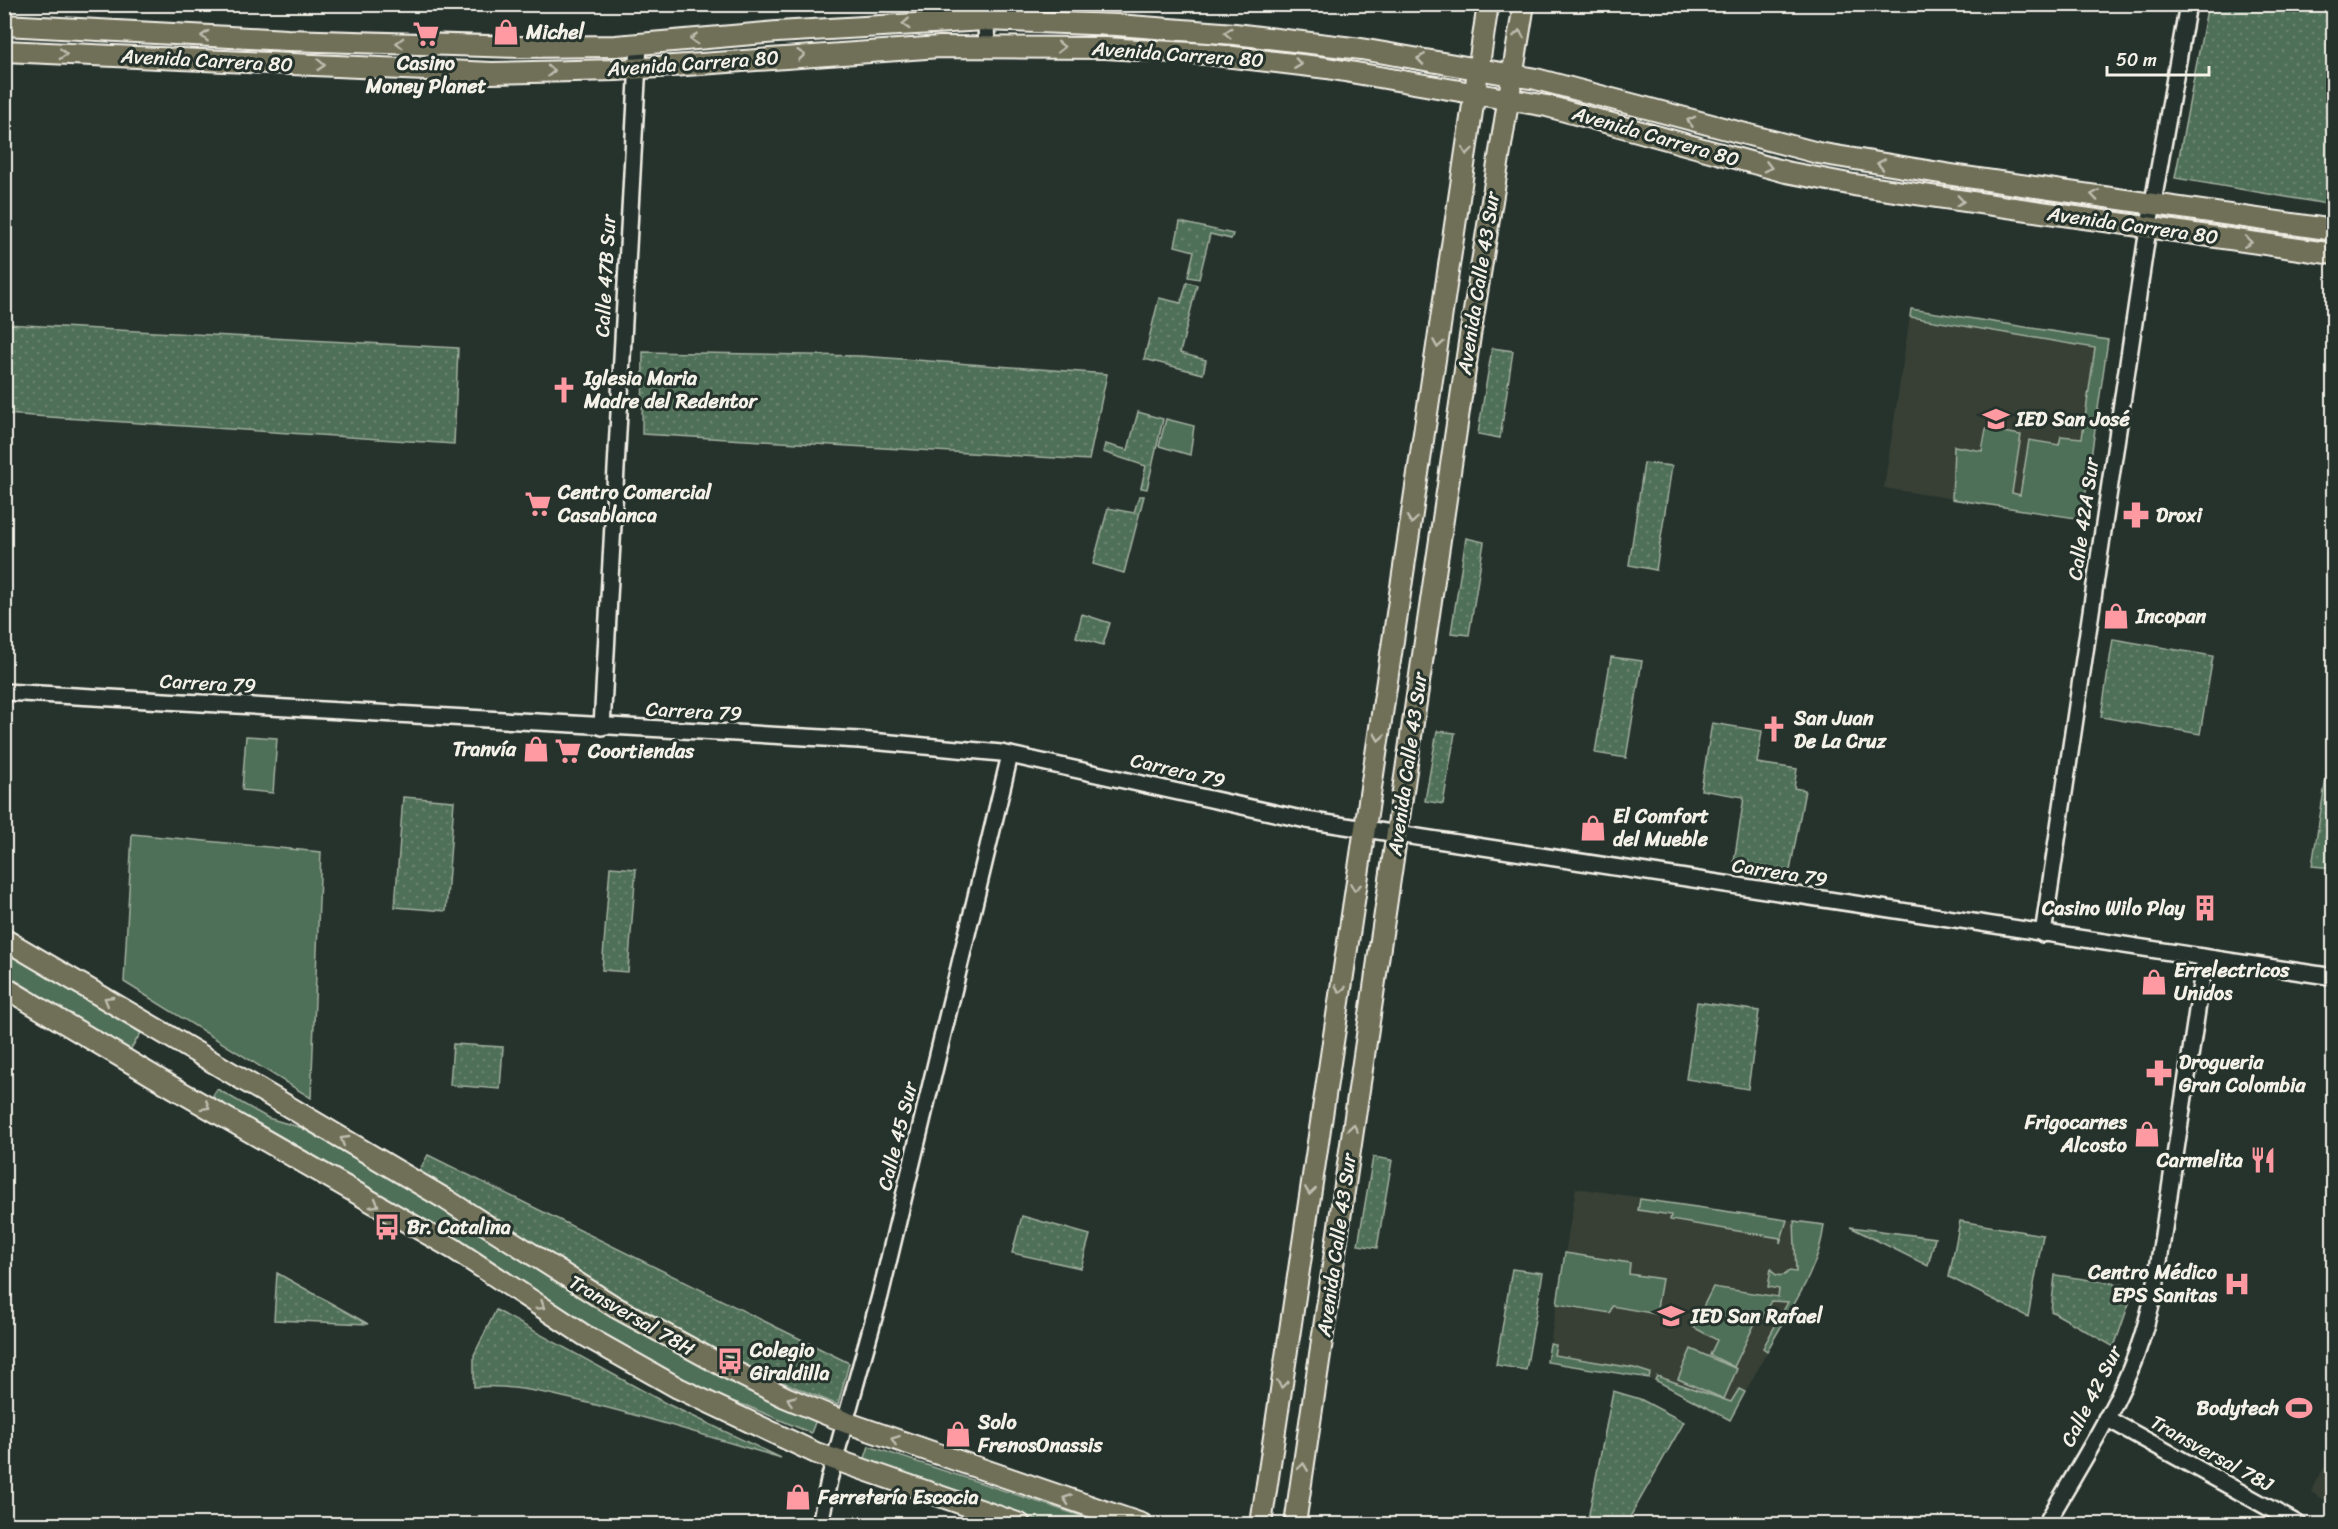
<svg xmlns="http://www.w3.org/2000/svg" width="2338" height="1529" font-family="Sriracha,sans-serif">
  <defs>
    <pattern id="park-dots" width="8" height="8" patternUnits="userSpaceOnUse" patternTransform="scale(1.5)"><rect width="8" height="8" fill="#506f58"/><path d="M2 2h.1M6 6h.1" fill="none" stroke="#6a8470" stroke-width="1.8" stroke-linecap="round"/></pattern>
  </defs>
  <rect width="100%" height="100%" fill="#26332d"/>
  <filter id="ink" filterUnits="userSpaceOnUse"><feTurbulence type="fractalNoise" baseFrequency=".0167" numOctaves="2"/><feDisplacementMap in="SourceGraphic" scale="12" xChannelSelector="R" yChannelSelector="G"/><feConvolveMatrix kernelMatrix="1 2 1 2 8 2 1 2 1" color-interpolation-filters="sRGB"/></filter>
  <g filter="url(#ink)">
    <g fill="#374036">
      <polygon points="1911,309 2108,340 2082,519 1884,488"/>
      <polygon points="1576,1188 1824,1225 1822,1244 1817,1261 1730,1420 1649,1378 1547,1362"/>
      <polygon points="2333,1451 2333,1505 2311,1492"/>
    </g>
    <g fill="#506f58" stroke="#a2b0a0" stroke-width="1.5">
      <polygon points="1911,309 2108,340 2082,519 1952,499 1954,446 1982,451 1986,429 2021,435 2012,493 2020,495 2029,440 2059,445 2061,436 2082,438 2095,348 1910,317"/>
      <polygon points="1166,419 1194,426 1190,455 1159,446"/>
      <polygon points="246,736 277,738 273,793 242,790"/>
      <polygon points="132,834 321,852 311,1098 124,982"/>
      <polygon points="4,950 141,1033 130,1050 5,974"/>
      <polygon points="217,1089 268,1118 302,1128 443,1209 652,1340 747,1388 816,1420 811,1433 747,1406 717,1397 650,1362 584,1325 210,1100"/>
      <polygon points="1640,1199 1787,1220 1780,1243 1780,1238 1670,1220 1671,1215 1638,1210"/>
      <path d="M1794 1221 1824 1225C1819 1271 1789 1311 1767 1351L1763 1348 1788 1302 1771 1301 1762 1318 1758 1317 1734 1367 1710 1355 1717 1340 1693 1327 1713 1287 1778 1297 1779 1289 1768 1287 1771 1268C1774 1277 1783 1278 1789 1271L1796 1272Z"/>
      <polygon points="1565,1253 1630,1263 1629,1274 1662,1279 1656,1314 1612,1306 1610,1313 1557,1304"/>
      <polygon points="1550,1344 1556,1345 1554,1355 1634,1368 1650,1373 1649,1378 1547,1362"/>
      <polygon points="1691,1349 1737,1369 1724,1399 1678,1379"/>
      <polygon points="1657,1376 1731,1402 1739,1389 1745,1392 1730,1420 1655,1380"/>
      <polygon points="869,1446 1105,1524 1050,1524 864,1461"/>
    </g>
    <g fill="url(#park-dots)" stroke="#a2b0a0" stroke-width="1.5">
      <polygon points="2208,4 2333,5 2333,205 2175,178"/>
      <polygon points="1180,222 1233,234 1231,239 1210,234 1199,279 1188,277 1194,251 1175,246"/>
      <polygon points="1187,282 1197,285 1180,353 1206,360 1203,374 1144,359 1159,298 1181,303"/>
      <polygon points="5,324 458,348 454,444 5,414"/>
      <polygon points="1492,348 1513,351 1500,438 1478,434"/>
      <polygon points="643,352 861,356 1107,374 1089,460 642,434"/>
      <polygon points="1138,412 1163,419 1147,489 1141,488 1146,466 1103,452 1105,444 1128,450"/>
      <polygon points="1644,463 1672,466 1656,570 1629,565"/>
      <polygon points="1139,496 1144,496 1124,573 1093,564 1108,508 1134,513"/>
      <polygon points="1466,538 1484,542 1469,635 1451,633"/>
      <polygon points="1082,614 1110,623 1103,645 1076,637"/>
      <polygon points="2113,639 2213,656 2200,734 2101,717"/>
      <polygon points="1611,657 1642,661 1626,758 1595,753"/>
      <polygon points="1712,723 1762,731 1757,763 1797,769 1794,788 1805,790 1790,871 1734,862 1744,797 1701,790"/>
      <polygon points="1437,731 1455,733 1443,804 1425,801"/>
      <polygon points="2328,766 2333,767 2333,868 2312,866"/>
      <polygon points="403,797 454,801 446,911 395,907"/>
      <polygon points="610,867 636,869 628,972 602,970"/>
      <polygon points="1697,1002 1759,1011 1748,1089 1686,1079"/>
      <polygon points="453,1044 503,1047 500,1089 450,1085"/>
      <polygon points="428,1155 849,1363 838,1405 758,1372 643,1311 419,1171"/>
      <polygon points="1373,1157 1392,1160 1377,1248 1358,1245"/>
      <polygon points="1022,1216 1090,1235 1081,1268 1012,1253"/>
      <polygon points="1960,1221 2043,1235 2028,1317 1949,1277"/>
      <polygon points="1850,1227 1935,1238 1928,1266"/>
      <polygon points="1512,1269 1543,1273 1526,1370 1496,1365"/>
      <polygon points="277,1273 368,1324 274,1320"/>
      <polygon points="2055,1275 2135,1286 2114,1347 2051,1311"/>
      <path d="M496 1310 667 1404 781 1458C719 1440 658 1420 596 1405 556 1395 516 1384 474 1387V1355Z"/>
      <polygon points="1613,1391 1640,1399 1684,1422 1626,1524 1587,1524"/>
    </g>
    <g fill="none" stroke-linecap="round" stroke-linejoin="round">
      <g stroke="#f4f1e8" stroke-width="20">
        <g id="minor">
          <polyline points="985,4 987,46"/>
          <polyline points="4,692 859,740 1001,753 1306,820 2334,977"/>
          <polyline points="602,727 639,44"/>
          <polyline points="2043,934 2146,242 2188,4"/>
          <polyline points="2106,1418 2298,1524"/>
          <polyline points="820,1524 829,1480 880,1296 1010,755"/>
          <path d="M2046 1524C2077 1469 2114 1414 2136 1355 2144 1333 2150 1311 2155 1288L2205 958"/>
        </g>
      </g>
      <g stroke="#f4f1e8" stroke-width="24">
        <g id="major">
          <polyline points="4,25 287,40 521,47 616,46 777,32 985,20 1117,25 1235,34 1361,49 1536,79 1818,153 1952,175 2334,230"/>
          <polyline points="4,51 492,73 616,70 940,47 1105,48 1207,54 1327,68 1547,106 1786,172 1854,185 2334,254"/>
          <polyline points="4,939 447,1200 615,1307 727,1368 785,1397 845,1422 1142,1524"/>
          <polyline points="4,987 155,1077 454,1249 584,1335 678,1388 816,1453 1020,1524"/>
          <path d="M1261 1524C1335 1018 1413 511 1488 4"/>
          <polyline points="1295,1524 1470,336 1524,4"/>
        </g>
      </g>
      <use href="#minor" stroke="#26332d" stroke-width="15"/>
      <use href="#major" stroke="#706f59" stroke-width="20"/>
    </g>
    <defs><path id="oneway-chevron" d="M-2-3.5L2.5 0L-2 3.5" fill="none" stroke-width="1.6" stroke-linecap="round" stroke-linejoin="round" transform="scale(1.5)"/></defs>
    <g stroke="#bfbdaf">
      <use href="#oneway-chevron" transform="translate(906 24) rotate(177)"/>
      <use href="#oneway-chevron" transform="translate(1228 33) rotate(-175)"/>
      <use href="#oneway-chevron" transform="translate(1519 34) rotate(-81)"/>
      <use href="#oneway-chevron" transform="translate(205 36) rotate(-177)"/>
      <use href="#oneway-chevron" transform="translate(694 39) rotate(176)"/>
      <use href="#oneway-chevron" transform="translate(400 43) rotate(-178)"/>
      <use href="#oneway-chevron" transform="translate(1061 47) rotate(1)"/>
      <use href="#oneway-chevron" transform="translate(63 54) rotate(3)"/>
      <use href="#oneway-chevron" transform="translate(801 55) rotate(-5)"/>
      <use href="#oneway-chevron" transform="translate(1421 59) rotate(-171)"/>
      <use href="#oneway-chevron" transform="translate(1298 64) rotate(7)"/>
      <use href="#oneway-chevron" transform="translate(321 65) rotate(3)"/>
      <use href="#oneway-chevron" transform="translate(551 71) rotate(-1)"/>
      <use href="#oneway-chevron" transform="translate(1691 121) rotate(-165)"/>
      <use href="#oneway-chevron" transform="translate(1467 151) rotate(98)"/>
      <use href="#oneway-chevron" transform="translate(1881 164) rotate(-171)"/>
      <use href="#oneway-chevron" transform="translate(1768 167) rotate(14)"/>
      <use href="#oneway-chevron" transform="translate(2095 195) rotate(-172)"/>
      <use href="#oneway-chevron" transform="translate(1960 201) rotate(8)"/>
      <use href="#oneway-chevron" transform="translate(2248 242) rotate(8)"/>
      <use href="#oneway-chevron" transform="translate(1438 344) rotate(99)"/>
      <use href="#oneway-chevron" transform="translate(1412 520) rotate(98)"/>
      <use href="#oneway-chevron" transform="translate(1379 737) rotate(99)"/>
      <use href="#oneway-chevron" transform="translate(1355 887) rotate(99)"/>
      <use href="#oneway-chevron" transform="translate(1340 989) rotate(99)"/>
      <use href="#oneway-chevron" transform="translate(108 1000) rotate(-149)"/>
      <use href="#oneway-chevron" transform="translate(206 1106) rotate(30)"/>
      <use href="#oneway-chevron" transform="translate(1353 1128) rotate(-81)"/>
      <use href="#oneway-chevron" transform="translate(344 1140) rotate(-149)"/>
      <use href="#oneway-chevron" transform="translate(1310 1191) rotate(98)"/>
      <use href="#oneway-chevron" transform="translate(375 1204) rotate(30)"/>
      <use href="#oneway-chevron" transform="translate(541 1306) rotate(34)"/>
      <use href="#oneway-chevron" transform="translate(1282 1384) rotate(98)"/>
      <use href="#oneway-chevron" transform="translate(791 1400) rotate(-156)"/>
      <use href="#oneway-chevron" transform="translate(895 1440) rotate(-160)"/>
      <use href="#oneway-chevron" transform="translate(1303 1467) rotate(-82)"/>
      <use href="#oneway-chevron" transform="translate(1067 1499) rotate(-161)"/>
    </g>
  </g>
  <defs>
    <g id="shop-bare" transform="scale(2.07)"><path d="M-5-2.5h2.3a2.7 3.5 0 0 1 5.4 0H5L5.5 6h-11ZM-1.5-2.5h3a1.5 2.3 0 0 0-3 0Z" fill="#ff9aa2" stroke="#26332d" stroke-width="2.5" paint-order="stroke"/></g>
    <g id="supermarket-bare" transform="scale(2.07)"><path d="M-6-5.5h2.5l.6 2H6L4.5 2H-2.5L-4.4-4H-6ZM-1.5 3.2a1.3 1.3 0 1 0 .1 0ZM3 3.2a1.3 1.3 0 1 0 .1 0Z" fill="#ff9aa2" stroke="#26332d" stroke-width="2.5" paint-order="stroke"/></g>
    <g id="church-bare" transform="scale(2.07)"><path d="M-1.2-6h2.4v3.5h3.3v2.4h-3.3V6h-2.4V-.1h-3.3v-2.4h3.3Z" fill="#ff9aa2" stroke="#26332d" stroke-width="2.5" paint-order="stroke"/></g>
    <g id="school-bare" transform="scale(2.07)"><path d="M0-5L7-2L0 1L-7-2ZM-4 1L0 2.5L4 1V4Q0 6-4 4Z" fill="#ff9aa2" stroke="#26332d" stroke-width="2.5" paint-order="stroke"/></g>
    <g id="pharmacy-bare" transform="scale(2.07)"><path d="M-2-6h4v4h4v4h-4v4h-4v-4h-4v-4h4Z" fill="#ff9aa2" stroke="#26332d" stroke-width="2.5" paint-order="stroke"/></g>
    <g id="building-bare" transform="scale(2.07)"><path d="M-4-6H4V6H1V3H-1V6H-4ZM-2.5-4.3h1.7v1.8h-1.7ZM.8-4.3h1.7v1.8H.8ZM-2.5-1h1.7V.8h-1.7ZM.8-1h1.7V.8H.8Z" fill="#ff9aa2" stroke="#26332d" stroke-width="2.5" paint-order="stroke"/></g>
    <g id="restaurant-bare" transform="scale(2.07)"><path d="M-5-6h1v4h1v-4h1v4h1v-4h1v5L-1.5 .5V6h-2V.5L-5-1ZM5-6V6H3V1.5H1.5Q1.5-4 5-6Z" fill="#ff9aa2" stroke="#26332d" stroke-width="2.5" paint-order="stroke"/></g>
    <g id="bus-bare" transform="scale(2.07)"><path d="M-5-6H5V4H4V6H2V4H-2V6H-4V4H-5ZM-3.5-4V0h7V-4ZM-3.5 1.2v1.5H-2V1.2ZM2 1.2v1.5H3.5V1.2Z" fill="#ff9aa2" stroke="#26332d" stroke-width="2.5" paint-order="stroke"/></g>
    <g id="hospital-bare" transform="scale(2.07)"><path d="M-5-5h3v3.5h4V-5h3V5h-3V1.5h-4V5h-3Z" fill="#ff9aa2" stroke="#26332d" stroke-width="2.5" paint-order="stroke"/></g>
    <g id="stadium-bare" transform="scale(2.07)"><path d="M0-5a6.5 5 0 1 0 0 10a6.5 5 0 1 0 0-10ZM-3.5-1.8h7v3.6h-7Z" fill="#ff9aa2" stroke="#26332d" stroke-width="2.5" paint-order="stroke"/></g>
  </defs>
  <g fill-rule="evenodd">
    <use href="#shop-bare" x="506" y="32"/>
    <use href="#supermarket-bare" x="426" y="34"/>
    <use href="#church-bare" x="564" y="390"/>
    <use href="#school-bare" x="1996" y="419"/>
    <use href="#supermarket-bare" x="538" y="504"/>
    <use href="#pharmacy-bare" x="2136" y="515"/>
    <use href="#shop-bare" x="2116" y="616"/>
    <use href="#church-bare" x="1774" y="729"/>
    <use href="#shop-bare" x="536" y="749"/>
    <use href="#supermarket-bare" x="568" y="751"/>
    <use href="#shop-bare" x="1593" y="828"/>
    <use href="#building-bare" x="2205" y="908"/>
    <use href="#shop-bare" x="2154" y="982"/>
    <use href="#pharmacy-bare" x="2159" y="1073"/>
    <use href="#shop-bare" x="2147" y="1134"/>
    <use href="#restaurant-bare" x="2263" y="1160"/>
    <use href="#bus-bare" x="387" y="1227"/>
    <use href="#hospital-bare" x="2237" y="1284"/>
    <use href="#school-bare" x="1671" y="1316"/>
    <use href="#bus-bare" x="730" y="1361"/>
    <use href="#stadium-bare" x="2299" y="1408"/>
    <use href="#shop-bare" x="958" y="1434"/>
    <use href="#shop-bare" x="798" y="1497"/>
  </g>
  <g text-anchor="middle" stroke-width="6" stroke-linejoin="round" paint-order="stroke">
    <g font-size="20" font-weight="bold" fill="#f4f1e8" stroke="#26332d" text-anchor="start">
      <text x="526" y="39">Michel</text>
      <text x="426" y="70" text-anchor="middle">Casino<tspan x="426" dy="23">Money Planet</tspan></text>
      <text x="584" y="385">Iglesia Maria<tspan x="584" dy="23">Madre del Redentor</tspan></text>
      <text x="2016" y="426">IED San José</text>
      <text x="558" y="499">Centro Comercial<tspan x="558" dy="23">Casablanca</tspan></text>
      <text x="2156" y="522">Droxi</text>
      <text x="2136" y="623">Incopan</text>
      <text x="1794" y="725">San Juan<tspan x="1794" dy="23">De La Cruz</tspan></text>
      <text x="516" y="756" text-anchor="end">Tranvía</text>
      <text x="588" y="758">Coortiendas</text>
      <text x="1613" y="823">El Comfort<tspan x="1613" dy="23">del Mueble</tspan></text>
      <text x="2185" y="915" text-anchor="end">Casino Wilo Play</text>
      <text x="2174" y="977">Errelectricos<tspan x="2174" dy="23">Unidos</tspan></text>
      <text x="2179" y="1069">Drogueria<tspan x="2179" dy="23">Gran Colombia</tspan></text>
      <text x="2127" y="1129" text-anchor="end">Frigocarnes<tspan x="2127" dy="23">Alcosto</tspan></text>
      <text x="2243" y="1167" text-anchor="end">Carmelita</text>
      <text x="407" y="1234">Br. Catalina</text>
      <text x="2217" y="1279" text-anchor="end">Centro Médico<tspan x="2217" dy="23">EPS Sanitas</tspan></text>
      <text x="1691" y="1323">IED San Rafael</text>
      <text x="750" y="1357">Colegio<tspan x="750" dy="23">Giraldilla</tspan></text>
      <text x="2279" y="1415" text-anchor="end">Bodytech</text>
      <text x="978" y="1429">Solo<tspan x="978" dy="23">FrenosOnassis</tspan></text>
      <text x="818" y="1504">Ferretería Escocia</text>
    </g>
    <g font-size="20" fill="#f4f1e8" stroke="#26332d">
      <text transform="translate(1178 54) rotate(4)" y="7">Avenida Carrera 80</text>
      <text transform="translate(207 60) rotate(3)" y="7">Avenida Carrera 80</text>
      <text transform="translate(693 63) rotate(-4)" y="7">Avenida Carrera 80</text>
      <text transform="translate(1656 136) rotate(16)" y="7">Avenida Carrera 80</text>
      <text transform="translate(2133 225) rotate(8)" y="7">Avenida Carrera 80</text>
      <text transform="translate(605 276) rotate(-87)" y="7">Calle 47B Sur</text>
      <text transform="translate(1478 283) rotate(-81)" y="7">Avenida Calle 43 Sur</text>
      <text transform="translate(2083 519) rotate(-82)" y="7">Calle 42A Sur</text>
      <text transform="translate(208 683) rotate(3)" y="7">Carrera 79</text>
      <text transform="translate(694 711) rotate(3)" y="7">Carrera 79</text>
      <text transform="translate(1407 764) rotate(-82)" y="7">Avenida Calle 43 Sur</text>
      <text transform="translate(1178 770) rotate(13)" y="7">Carrera 79</text>
      <text transform="translate(1780 872) rotate(9)" y="7">Carrera 79</text>
      <text transform="translate(897 1136) rotate(-76)" y="7">Calle 45 Sur</text>
      <text transform="translate(1336 1245) rotate(-82)" y="7">Avenida Calle 43 Sur</text>
      <text transform="translate(632 1315) rotate(30)" y="7">Transversal 78H</text>
      <text transform="translate(2091 1396) rotate(-63)" y="7">Calle 42 Sur</text>
      <text transform="translate(2212 1453) rotate(29)" y="7">Transversal 78J</text>
    </g>
  </g>
  <rect width="2338" height="1529" fill="none" stroke="#26332d" stroke-width="24"/>
  <rect x="12" y="12" width="2314" height="1505" fill="none" stroke="#f4f1e8" stroke-width="2" filter="url(#ink)"/>
  <path d="M2107 66v9h102v-9" fill="none" stroke="#f4f1e8" stroke-width="3"/>
  <text x="2116" y="66" font-size="18" fill="#f4f1e8" stroke="#26332d" stroke-width="4.5" paint-order="stroke">50 m</text>
</svg>
